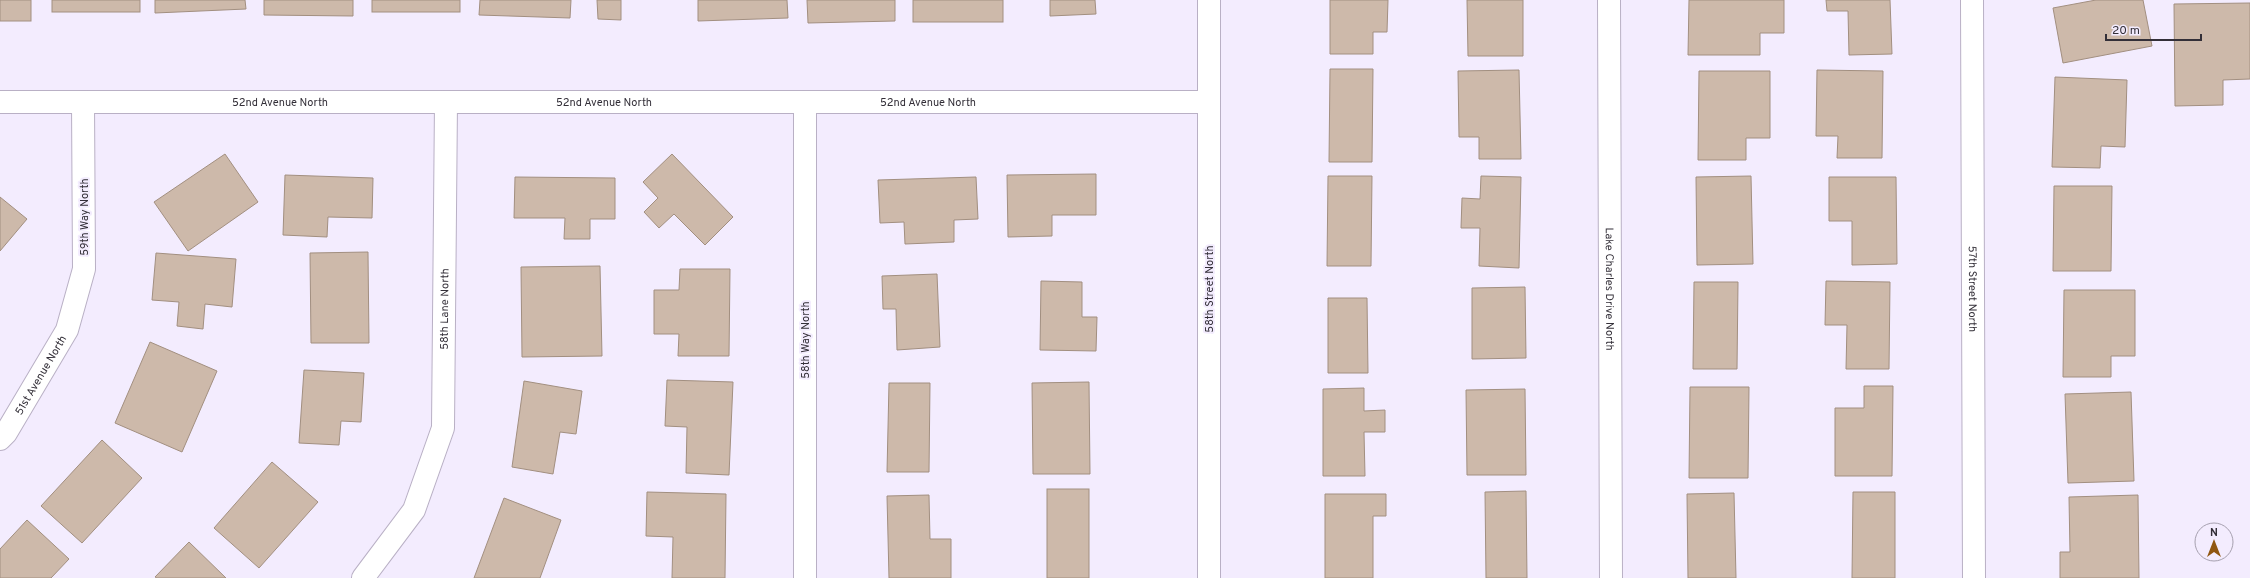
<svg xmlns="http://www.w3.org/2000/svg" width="2250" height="578" font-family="Overpass,sans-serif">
  <rect width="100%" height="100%" fill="#f3ecfe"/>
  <g fill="#cdb9aa" stroke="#a28f80">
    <rect x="0" y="0" width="31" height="21"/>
    <rect x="52" y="0" width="88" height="12"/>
    <polygon points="155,0 245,0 246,9 155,13"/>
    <polygon points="264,0 353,0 353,16 264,15"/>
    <rect x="372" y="0" width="88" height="12"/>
    <polygon points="480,0 571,0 570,18 479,15"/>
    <polygon points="597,0 621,0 621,20 598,19"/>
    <polygon points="698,0 787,0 788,18 698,21"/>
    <polygon points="807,0 895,0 895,21 808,23"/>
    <rect x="913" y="0" width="90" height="22"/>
    <polygon points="1050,0 1095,0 1096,14 1050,16"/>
    <polygon points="1330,0 1388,0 1387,32 1373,32 1373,54 1330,54"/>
    <polygon points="1467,0 1523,0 1523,56 1468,56"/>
    <polygon points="1689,0 1784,0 1784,33 1760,33 1760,55 1688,55"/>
    <polygon points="1826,0 1890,0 1892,54 1849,55 1848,11 1827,11"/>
    <polygon points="2096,0 2143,0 2152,46 2063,63 2053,8"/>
    <polygon points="2250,3 2250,79 2223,80 2223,105 2175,106 2174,4"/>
    <polygon points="1330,69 1373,69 1372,162 1329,162"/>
    <polygon points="1519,70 1521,159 1479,159 1479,137 1459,137 1458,71"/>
    <polygon points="1817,70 1883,71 1882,158 1837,158 1838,136 1816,136"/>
    <polygon points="1699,71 1770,71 1770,138 1746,138 1746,160 1698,160"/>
    <polygon points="2055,77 2127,80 2125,147 2101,146 2100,168 2052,167"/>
    <polygon points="225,154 258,202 188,251 154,202"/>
    <polygon points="672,154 733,217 705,245 674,214 659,228 644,212 658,198 643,182"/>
    <polygon points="1096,174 1096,215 1052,215 1052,236 1008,237 1007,175"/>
    <polygon points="285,175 373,178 372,218 328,217 327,237 283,235"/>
    <polygon points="1328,176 1372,176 1371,266 1327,266"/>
    <polygon points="1481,176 1521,177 1519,268 1479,266 1480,228 1461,228 1462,198 1480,199"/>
    <polygon points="1751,176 1753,264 1697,265 1696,177"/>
    <polygon points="515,177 615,178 615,219 590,219 590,239 564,239 565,218 514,218"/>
    <polygon points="976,177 978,219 954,220 954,242 905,244 904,222 880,223 878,180"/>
    <polygon points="1829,177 1896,177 1897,264 1852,265 1852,221 1829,221"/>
    <polygon points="2054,186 2112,186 2111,271 2053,271"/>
    <polygon points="0,197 27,219 0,251"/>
    <polygon points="368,252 369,343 311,343 310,253"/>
    <polygon points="156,253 236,259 232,307 205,304 203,329 177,326 179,302 152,300"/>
    <polygon points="600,266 602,356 522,357 521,267"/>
    <polygon points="680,269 730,269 729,356 678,356 679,334 654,334 654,290 679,290"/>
    <polygon points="937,274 940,347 897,350 896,309 883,309 882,276"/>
    <polygon points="1041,281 1082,282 1082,317 1097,317 1096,351 1040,350"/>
    <polygon points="1826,281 1890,282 1889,369 1846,369 1847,325 1825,325"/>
    <polygon points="1694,282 1738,282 1737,369 1693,369"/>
    <polygon points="1525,287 1526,358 1472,359 1472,288"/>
    <polygon points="2064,290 2135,290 2135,356 2111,356 2111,377 2063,377"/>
    <polygon points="1328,298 1367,298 1368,373 1328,373"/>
    <polygon points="150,342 217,371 182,452 115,423"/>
    <polygon points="304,370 364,373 361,422 341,421 339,445 299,443"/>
    <polygon points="667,380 733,382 729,475 686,473 687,427 665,426"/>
    <polygon points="524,381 582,391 576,434 560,432 553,474 512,467"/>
    <polygon points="1089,382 1090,474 1033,474 1032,383"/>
    <polygon points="889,383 930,383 929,472 887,472"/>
    <polygon points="1864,386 1893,386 1892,476 1835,476 1835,408 1864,408"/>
    <polygon points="1690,387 1749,387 1748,478 1689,478"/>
    <polygon points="1364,388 1364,411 1385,410 1385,432 1364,432 1365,476 1323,476 1323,389"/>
    <polygon points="1525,389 1526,475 1467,475 1466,390"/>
    <polygon points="2131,392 2134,481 2068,483 2065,394"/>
    <polygon points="102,440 142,478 82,543 41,506"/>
    <polygon points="272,462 318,502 259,568 214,528"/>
    <rect x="1047" y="489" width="42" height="89"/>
    <polygon points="1526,491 1527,578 1486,578 1485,492"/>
    <polygon points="647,492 726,494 725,578 672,578 673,537 646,536"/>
    <polygon points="1853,492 1895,492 1895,578 1852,578"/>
    <polygon points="1734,493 1736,578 1688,578 1687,494"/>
    <polygon points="1325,494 1386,494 1386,516 1373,516 1373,578 1325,578"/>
    <polygon points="929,495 930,539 951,539 951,578 889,578 887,496"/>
    <polygon points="2138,495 2139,578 2060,578 2060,552 2070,552 2069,497"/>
    <polygon points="504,498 561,520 540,578 474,578"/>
    <polygon points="27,520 69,559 51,578 0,578 0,549"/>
    <polygon points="189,542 226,578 157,578 155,577"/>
  </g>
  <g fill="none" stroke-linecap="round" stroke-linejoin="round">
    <g stroke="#b9b0c5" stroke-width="24">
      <g id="minor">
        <polyline points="1209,0 1209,578"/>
        <path id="s1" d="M1609 0 1611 578"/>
        <path id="s2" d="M1972 0 1974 578"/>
        <path id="s3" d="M0 102H1209"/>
        <polyline points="805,102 805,578"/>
        <path id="s4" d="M0 439 6 433 67 330 84 269 83 102"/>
        <path id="s5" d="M363 578 414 510 443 428 446 102"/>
      </g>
    </g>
    <use href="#minor" stroke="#fff" stroke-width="22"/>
  </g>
  <g text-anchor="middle" stroke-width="4" stroke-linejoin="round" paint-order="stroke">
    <g font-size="11" fill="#332f38" stroke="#f3ecfe">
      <text dy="4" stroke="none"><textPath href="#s3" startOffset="280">52nd Avenue North</textPath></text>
      <text dy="4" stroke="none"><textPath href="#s3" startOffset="604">52nd Avenue North</textPath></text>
      <text dy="4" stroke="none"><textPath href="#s3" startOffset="928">52nd Avenue North</textPath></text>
      <text transform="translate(84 217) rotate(-90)" y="4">59th Way North</text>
      <text transform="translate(1209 289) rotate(-90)" y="4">58th Street North</text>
      <text dy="4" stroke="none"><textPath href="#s1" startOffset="289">Lake Charles Drive North</textPath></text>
      <text dy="4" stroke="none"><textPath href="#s2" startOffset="289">57th Street North</textPath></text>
      <text dy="4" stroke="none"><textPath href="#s5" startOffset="291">58th Lane North</textPath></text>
      <text transform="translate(805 340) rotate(-90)" y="4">58th Way North</text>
      <text dy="4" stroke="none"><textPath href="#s4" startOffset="76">51st Avenue North</textPath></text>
    </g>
  </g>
  <g transform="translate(2214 542)"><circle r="19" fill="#f3ecfe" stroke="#a6a0af"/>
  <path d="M0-3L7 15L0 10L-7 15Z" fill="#905712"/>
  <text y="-6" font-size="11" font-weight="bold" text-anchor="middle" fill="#332f38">N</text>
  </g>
  <path d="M2106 34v6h95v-6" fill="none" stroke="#332f38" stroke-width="2"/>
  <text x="2112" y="34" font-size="12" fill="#332f38" stroke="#f3ecfe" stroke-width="3" paint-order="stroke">20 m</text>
</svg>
